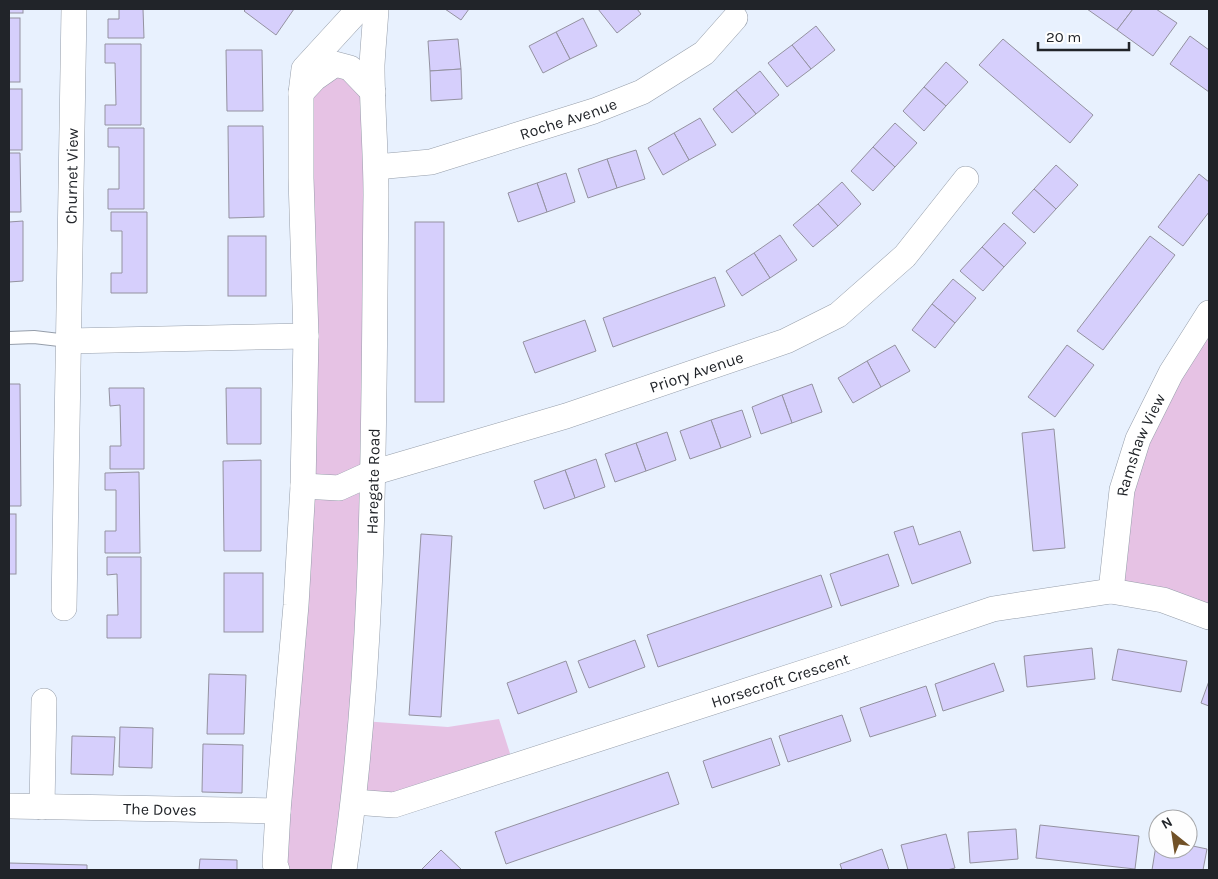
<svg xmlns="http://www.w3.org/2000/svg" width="1218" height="879" font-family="Karla,sans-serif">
  <rect width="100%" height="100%" fill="#e8f1fe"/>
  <g fill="#e6c2e4">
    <polygon points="335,64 373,92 362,721 448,727 499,719 514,766 354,802 344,870 277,870 286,738 301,93"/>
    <polygon points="1209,313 1209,617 1163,600 1112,575 1122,490"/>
  </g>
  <g fill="#d6cffc" stroke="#9492a0">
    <rect x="9" y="9" width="14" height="4"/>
    <polygon points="119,9 143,9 144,38 108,38 108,19 119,19"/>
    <polygon points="246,9 294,9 276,35 244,11"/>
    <polygon points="445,9 469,9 461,20"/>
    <polygon points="598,9 637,9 641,14 617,33"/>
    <polygon points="1087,9 1133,9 1117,30"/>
    <polygon points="1133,9 1156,9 1177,23 1153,56 1117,30"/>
    <rect x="9" y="18" width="11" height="64"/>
    <polygon points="583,18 597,46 570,59 556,32"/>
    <polygon points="816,26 835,50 811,69 792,45"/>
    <polygon points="556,32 570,59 543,73 529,46"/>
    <polygon points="1190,36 1209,50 1209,92 1170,64"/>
    <polygon points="458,39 461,69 430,71 428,41"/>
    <polygon points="1003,39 1093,115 1070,143 979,65"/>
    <polygon points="105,44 141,44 141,125 105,125 105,105 116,105 115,63 105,63"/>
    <polygon points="792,45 811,69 787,87 768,63"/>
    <polygon points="226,50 262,50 263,111 227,111"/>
    <polygon points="946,62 968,82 946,106 924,87"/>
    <polygon points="461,69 462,99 431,101 430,71"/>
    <polygon points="760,71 779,95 756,114 736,90"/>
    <polygon points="924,87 946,106 924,131 903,111"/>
    <rect x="9" y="89" width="13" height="61"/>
    <polygon points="736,90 756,114 732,133 713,109"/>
    <polygon points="700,118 716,145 689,160 674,133"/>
    <polygon points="895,123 917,143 895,167 873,147"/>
    <polygon points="228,126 263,126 264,217 229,218"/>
    <polygon points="108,128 144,128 144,209 108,209 108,189 119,189 119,147 108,147"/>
    <polygon points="674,133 689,160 663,175 648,148"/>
    <polygon points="873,147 895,167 873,191 851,171"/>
    <polygon points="636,150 645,179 617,188 607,159"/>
    <polygon points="9,153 20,153 21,212 9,212"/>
    <polygon points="607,159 617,188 588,198 578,169"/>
    <polygon points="1056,165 1078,185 1056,209 1034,189"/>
    <polygon points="566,173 575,202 547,212 537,183"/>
    <polygon points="1199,174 1209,182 1209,212 1183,246 1158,227"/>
    <polygon points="842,182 861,204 838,226 818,204"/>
    <polygon points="537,183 547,212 518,222 508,193"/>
    <polygon points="1034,189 1056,209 1034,233 1012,213"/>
    <polygon points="818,204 838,226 813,247 793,225"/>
    <polygon points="111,212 147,212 147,293 111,293 111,273 122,273 122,231 111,231"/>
    <polygon points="23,221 23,281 9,282 9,222"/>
    <rect x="415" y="222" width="29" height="180"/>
    <polygon points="1004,223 1026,243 1004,267 982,247"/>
    <polygon points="780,235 797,260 770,278 754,253"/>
    <rect x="228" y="236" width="38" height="60"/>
    <polygon points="1150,236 1175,255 1103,350 1077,331"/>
    <polygon points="982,247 1004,267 983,291 960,271"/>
    <polygon points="754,253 770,278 742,296 726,271"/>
    <polygon points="715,277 725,306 613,347 603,318"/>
    <polygon points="953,279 976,298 955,323 932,304"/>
    <polygon points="932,304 955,323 935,348 912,330"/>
    <polygon points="585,320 596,351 535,373 523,342"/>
    <polygon points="895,345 910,371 881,387 867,361"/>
    <polygon points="1067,345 1094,365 1055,417 1028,397"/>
    <polygon points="867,361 881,387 853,403 838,378"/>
    <polygon points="9,384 20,384 21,506 9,506"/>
    <polygon points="812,384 822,412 792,423 782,395"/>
    <polygon points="109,388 144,388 144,469 110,469 110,446 121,446 120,405 110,406"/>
    <polygon points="226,388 261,388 261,444 227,444"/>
    <polygon points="782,395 792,423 761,434 752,407"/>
    <polygon points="742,410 751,437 721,448 711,420"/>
    <polygon points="711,420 721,448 690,459 680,431"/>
    <polygon points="1054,429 1065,548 1033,551 1022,433"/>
    <polygon points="667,432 676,460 646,471 636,443"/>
    <polygon points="636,443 646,471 615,482 605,454"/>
    <polygon points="596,459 605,487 575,498 565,470"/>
    <polygon points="261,460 261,551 224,551 223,461"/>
    <polygon points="565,470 575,498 544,509 534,481"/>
    <polygon points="139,472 140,553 105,553 105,531 116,531 116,490 105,490 105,473"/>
    <rect x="9" y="514" width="7" height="60"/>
    <polygon points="913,526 919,545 960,531 971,563 912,584 894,532"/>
    <polygon points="421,534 452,536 441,717 409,715"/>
    <polygon points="888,554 899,586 841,606 830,574"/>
    <polygon points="107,557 141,557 141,638 107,638 107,615 118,615 117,574 107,575"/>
    <rect x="224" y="573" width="39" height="59"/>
    <polygon points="821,575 832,607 658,667 647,635"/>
    <polygon points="635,640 645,667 589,688 578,661"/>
    <polygon points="1092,648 1095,679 1027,687 1024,656"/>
    <polygon points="1118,649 1187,661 1181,692 1112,680"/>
    <polygon points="566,661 577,692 518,714 507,683"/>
    <polygon points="994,663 1004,691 943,711 935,684"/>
    <polygon points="209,674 246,675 244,734 207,734"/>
    <polygon points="1209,681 1209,706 1201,703"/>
    <polygon points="926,686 936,716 870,737 860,708"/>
    <polygon points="842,715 851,741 788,762 779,736"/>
    <polygon points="120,727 153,728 152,768 119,767"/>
    <polygon points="72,736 115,737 113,775 71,774"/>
    <polygon points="771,738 780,765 712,788 703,761"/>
    <polygon points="203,744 243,745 242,793 202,792"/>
    <polygon points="668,772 679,804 506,864 495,832"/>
    <polygon points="1040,825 1139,836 1135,869 1036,858"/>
    <polygon points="1016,829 1018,859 970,863 968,832"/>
    <polygon points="946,834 955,868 947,870 908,870 901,845"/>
    <polygon points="1157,839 1158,849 1188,849 1188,845 1207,849 1203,870 1152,870"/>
    <polygon points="882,849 889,870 842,870 840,864"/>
    <polygon points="441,850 462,870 421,870"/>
    <polygon points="200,859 237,860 237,870 199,870"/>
    <polygon points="9,863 87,865 87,870 9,870"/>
  </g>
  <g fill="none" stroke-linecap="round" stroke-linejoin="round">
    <g stroke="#969eaa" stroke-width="14">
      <polyline id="lane" points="9,338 34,337 68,341"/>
    </g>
    <g stroke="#969eaa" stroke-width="26">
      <g id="street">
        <polyline points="301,93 315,78 335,64 350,68 373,92"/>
        <path id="s1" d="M376 167 431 162 594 111 642 92 704 53 735 18"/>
        <polyline points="68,341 306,336"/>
        <path id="s2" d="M303 486 339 488 372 473 566 416 786 341 838 315 905 256 966 179"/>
        <path id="s3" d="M1111 591 1122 490 1138 439 1171 373 1209 313"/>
        <path id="s4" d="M64 608 74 9"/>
        <path id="s5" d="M354 802 394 805 842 660 993 609 1111 591 1163 600 1209 617"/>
        <path id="s6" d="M9 806 278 811"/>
        <polyline points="42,807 44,701"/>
        <polyline points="277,870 275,864 278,811 296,605 303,486 306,336 301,178 301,93 304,69 359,9"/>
        <path id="s7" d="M344 870C377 647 373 420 376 195 376 152 372 108 372 65 373 46 375 27 376 9"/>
      </g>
    </g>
    <use href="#lane" stroke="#fff" stroke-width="12"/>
    <use href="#street" stroke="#fff" stroke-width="25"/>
  </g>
  <g text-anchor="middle" stroke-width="4" stroke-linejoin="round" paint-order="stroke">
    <g font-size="16" fill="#212429" stroke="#fefefe">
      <text dy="6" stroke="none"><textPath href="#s1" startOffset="199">Roche Avenue</textPath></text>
      <text dy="6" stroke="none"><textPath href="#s4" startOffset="432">Churnet View</textPath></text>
      <text dy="6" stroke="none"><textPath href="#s2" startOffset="412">Priory Avenue</textPath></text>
      <text dy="6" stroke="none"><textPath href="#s3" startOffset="150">Ramshaw View</textPath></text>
      <text dy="6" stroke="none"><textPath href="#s7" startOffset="390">Haregate Road</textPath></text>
      <text dy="6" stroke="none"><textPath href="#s5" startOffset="446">Horsecroft Crescent</textPath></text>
      <text dy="6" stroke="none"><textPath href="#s6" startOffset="151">The Doves</textPath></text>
    </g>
  </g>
  <rect width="1218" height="879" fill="none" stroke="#212429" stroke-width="20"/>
  <g transform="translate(1173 834) rotate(330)"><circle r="24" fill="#fefefe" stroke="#a6a7a9"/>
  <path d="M0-4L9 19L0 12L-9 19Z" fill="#715127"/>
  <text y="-8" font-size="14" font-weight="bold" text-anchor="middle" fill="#212429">N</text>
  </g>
  <path d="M1038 42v8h91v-8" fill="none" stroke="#212429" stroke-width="2.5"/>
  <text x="1046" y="42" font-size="15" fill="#212429" stroke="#fefefe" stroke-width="4" paint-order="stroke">20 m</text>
</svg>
